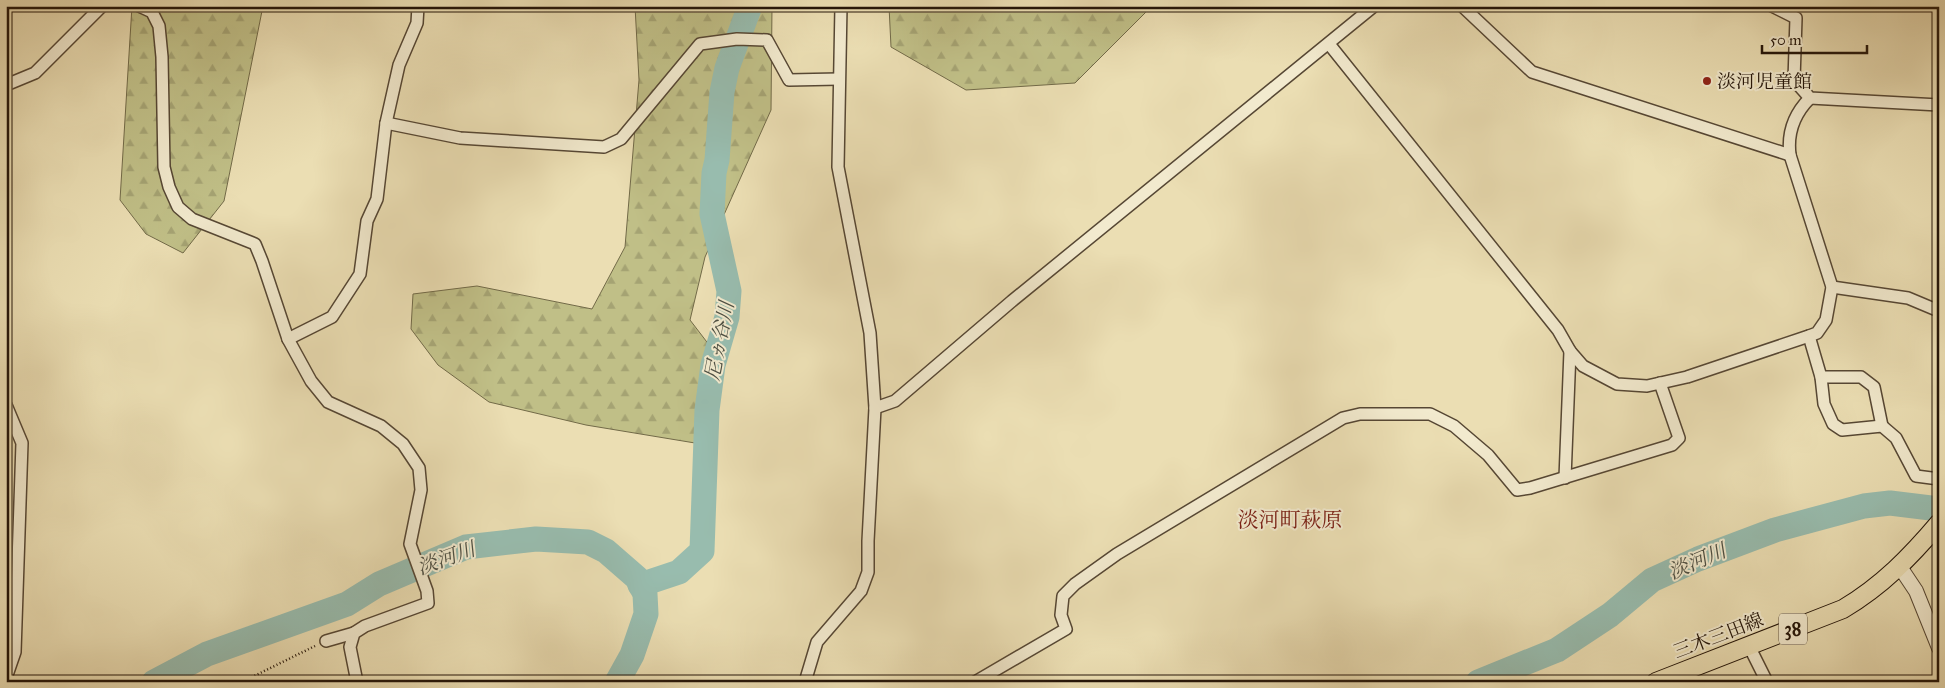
<svg xmlns="http://www.w3.org/2000/svg" width="1945" height="688" font-family="'IM FELL Great Primer','Noto Serif JP',serif">
  <defs>
    <pattern id="forest-firs" width="22" height="20" patternUnits="userSpaceOnUse" patternTransform="scale(1.25)"><rect width="22" height="20" fill="#c0bf87"/><path d="M5 1l3.5 6h-7zM16 11l3.5 6h-7z" fill="#a5a373"/></pattern>
  </defs>
  <rect width="100%" height="100%" fill="#ebdeb3"/>
  <filter id="stains"><feTurbulence type="fractalNoise" baseFrequency=".004" numOctaves="4"/><feColorMatrix values="0 0 0 0 .2 0 0 0 0 .09 0 0 0 0 .02 0 0 0 .5 -.17"/></filter>
  <radialGradient id="worn" r=".72"><stop offset=".6" stop-color="#630" stop-opacity="0"/><stop offset="1" stop-color="#630" stop-opacity=".3"/></radialGradient>
  <g fill="url(#forest-firs)" stroke="#726a48">
    <polygon points="132,6 263,6 224,201 183,253 146,234 120,200"/>
    <polygon points="635,6 772,6 771,110 705,257 690,320 723,363 695,443 586,425 489,402 438,365 411,329 413,294 477,286 592,309 625,247 639,80"/>
    <polygon points="889,6 1152,6 1075,83 966,90 891,47"/>
  </g>
  <g fill="none" stroke-linecap="round" stroke-linejoin="round">
    <g stroke="#98bcae" stroke-width="25">
      <polyline points="640,585 679,572 702,551 707,410 713,365 727,317 729,291 712,214 714,173 717,160 722,92 727,68 750,6"/>
      <polyline points="154,682 207,654 347,604 379,584 466,547 536,539 588,542 606,551 637,578 645,594 646,614 632,655 617,682"/>
      <polyline points="1478,682 1557,650 1610,615 1652,580 1698,559 1775,530 1864,506 1890,503 1939,509"/>
    </g>
    <g stroke="#564734" stroke-width="14">
      <g id="minor">
        <polyline points="139,6 152,12 159,26 162,57 164,167 169,187 178,207 192,219 255,244 262,261 288,339 311,381 328,402 381,426 403,444 419,468 421,490 410,544 427,591 428,603 365,626 354,633 350,647 357,682"/>
        <polyline points="1462,6 1532,72 1790,155"/>
        <polyline points="1772,6 1796,18 1794,80 1810,98 1939,105"/>
        <path d="M1329 44 1558 330 1570 351 1583 366 1617 384 1647 386 1687 377 1809 336 1817 333 1826 320 1832 287 1790 155C1787 132 1794 114 1810 98"/>
        <polyline points="6,85 35,73 102,6"/>
        <polyline points="386,123 460,138 604,147 621,139 700,44 737,39 767,40 789,80 839,79"/>
        <polyline points="1832,287 1908,298 1939,311"/>
        <polyline points="1809,336 1821,377 1824,404 1833,424 1842,430 1882,426 1896,438 1916,476 1939,479"/>
        <polyline points="288,339 332,317 360,274 367,221 377,199 386,123 399,65 417,23 418,6"/>
        <polyline points="1821,377 1861,377 1874,387 1882,426"/>
        <polyline points="6,405 22,443 15,652 6,678"/>
        <polyline points="875,408 895,401 1012,301 1374,6"/>
        <polyline points="1565,478 1570,351"/>
        <polyline points="326,641 354,633"/>
        <polyline points="1749,646 1767,682"/>
        <polyline points="805,682 817,642 861,591 868,572 868,541 875,408 870,333 838,167 841,6"/>
        <polyline points="975,682 1066,629 1061,615 1063,596 1075,584 1117,554 1343,418 1360,414 1430,414 1454,426 1488,455 1517,490 1530,488 1672,445 1679,438 1660,383"/>
      </g>
    </g>
    <g stroke="#564734" stroke-width="16">
      <polyline id="tertiary" points="1900,567 1916,591 1939,648"/>
    </g>
    <g stroke="#241509" stroke-width="20">
      <path id="primary" d="M1656 682 1843 609C1882 586 1911 556 1939 523"/>
    </g>
    <polyline stroke="#241509" stroke-width="2.5" stroke-dasharray="1 2.5" stroke-linecap="butt" points="242,682 315,646"/>
    <use href="#minor" stroke="#f2eace" stroke-width="11"/>
    <use href="#tertiary" stroke="#f2eace" stroke-width="14"/>
    <use href="#primary" stroke="#ebdeb3" stroke-width="18"/>
  </g>
  <circle fill="#8f2418" stroke="#f2eace" stroke-width="2" cx="1707" cy="81" r="5"/>
  <g text-anchor="middle" stroke-width="4" stroke-linejoin="round" paint-order="stroke">
    <rect fill="#f2eace" stroke="#625544" stroke-width="1" x="1779" y="613.5" width="28" height="31" rx="4"/>
    <g font-size="18" font-weight="bold" fill="#241509">
      <text x="1793" y="635">38</text>
    </g>
    <g font-size="19" fill="#241509" stroke="#f2eace" text-anchor="start">
      <text x="1717" y="88">淡河児童館</text>
    </g>
    <g font-size="19" fill="#241509" stroke="#f2eace">
      <text transform="translate(1718 635) rotate(-21)" y="7">三木三田線</text>
    </g>
    <g font-size="20" font-style="italic" fill="#4d4f43" stroke="#f2eace">
      <text transform="translate(719 341) rotate(-79)" y="7">尼ヵ谷川</text>
      <text transform="translate(446 558) rotate(-20)" y="7">淡河川</text>
      <text transform="translate(1697 561) rotate(-23)" y="7">淡河川</text>
    </g>
    <g font-size="21" fill="#7a1f14" stroke="#f2eace">
      <text x="1290" y="527">淡河町萩原</text>
    </g>
  </g>
  <rect width="1945" height="688" fill="none" stroke="#ebdeb3" stroke-width="25"/>
  <rect x="8" y="8" width="1930" height="673" fill="none" stroke="#241509" stroke-width="2.5"/>
  <rect x="12" y="12" width="1920" height="663" fill="none" stroke="#241509"/>
  <path d="M1762 45v8h105v-8" fill="none" stroke="#241509" stroke-width="2.5"/>
  <text x="1770" y="45" font-size="15" fill="#241509" stroke="#f2eace" stroke-width="4" paint-order="stroke">50 m</text>
  <rect width="100%" height="100%" filter="url(#stains)"/>
  <rect width="100%" height="100%" fill="url(#worn)"/>
</svg>
